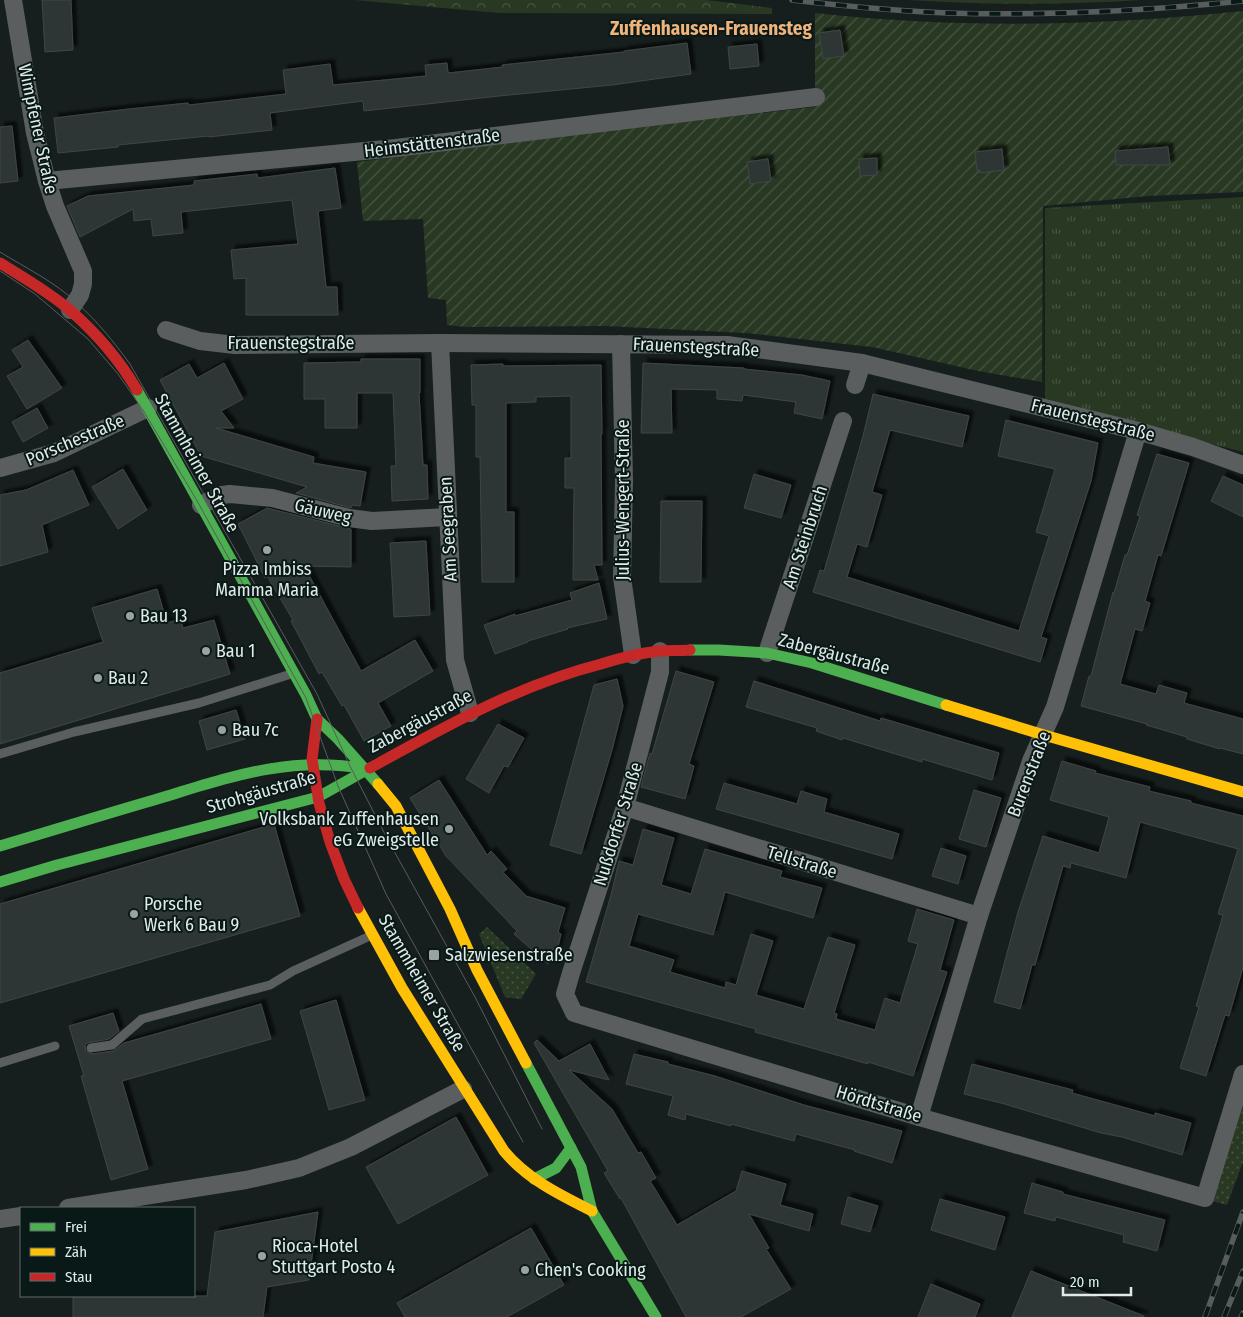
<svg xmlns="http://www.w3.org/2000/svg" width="1243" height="1317" font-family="'Fira Sans Condensed',sans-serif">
  <defs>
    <pattern id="grass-dots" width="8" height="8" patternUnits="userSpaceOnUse" patternTransform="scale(1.25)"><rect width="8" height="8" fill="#283822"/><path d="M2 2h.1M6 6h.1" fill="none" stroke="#475542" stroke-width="1.8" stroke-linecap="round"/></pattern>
    <pattern id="forest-crowns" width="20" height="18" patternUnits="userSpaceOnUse" patternTransform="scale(1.25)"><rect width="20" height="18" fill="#283822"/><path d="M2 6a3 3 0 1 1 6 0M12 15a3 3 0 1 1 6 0" fill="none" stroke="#475542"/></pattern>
    <pattern id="park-tufts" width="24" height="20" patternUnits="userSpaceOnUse" patternTransform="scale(1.25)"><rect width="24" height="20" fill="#283822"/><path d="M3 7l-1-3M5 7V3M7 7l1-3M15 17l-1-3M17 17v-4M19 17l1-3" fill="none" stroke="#475542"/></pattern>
    <pattern id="garden-furrows" width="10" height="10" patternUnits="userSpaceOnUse" patternTransform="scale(1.25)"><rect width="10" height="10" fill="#283822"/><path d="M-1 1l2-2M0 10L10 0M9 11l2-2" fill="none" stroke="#475542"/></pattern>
    <filter id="shadow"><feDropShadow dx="4.5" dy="-4.5" stdDeviation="1" flood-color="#0009"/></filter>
  </defs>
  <rect width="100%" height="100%" fill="#161f1d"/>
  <g fill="url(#grass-dots)">
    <polygon points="487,927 536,974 521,999 505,997 479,934"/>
    <polygon points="1243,1102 1243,1162 1227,1205 1208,1200"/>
  </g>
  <g fill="url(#forest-crowns)">
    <polygon points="354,0 707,0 772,8 772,14 499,13"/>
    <path d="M909 0H1141C1064 5 986 5 909 0Z"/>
  </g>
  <polygon fill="url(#park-tufts)" points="1243,197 1243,452 1045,401 1045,208"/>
  <path fill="url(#garden-furrows)" d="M1243 11V192L1148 196 1043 206 1042 382 978 371 872 347 746 333 605 326 466 327 447 325 446 300 428 298 423 219 363 221 357 162 613 130 815 107V13C957 29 1101 26 1243 11Z"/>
  <g fill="#2f3634" stroke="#3f4644" filter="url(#shadow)">
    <polygon points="42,0 71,0 73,50 45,52"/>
    <polygon points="840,30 844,56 823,59 819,33"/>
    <polygon points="687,43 691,74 612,85 499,96 364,111 363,101 270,113 272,130 209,137 209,136 118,145 118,147 58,153 54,118 129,109 188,103 189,105 286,94 283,70 330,64 333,85 426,76 425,65 447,63 448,73 503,67 502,65 624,52 624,51"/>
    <polygon points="757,44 759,66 730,69 728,47"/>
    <polygon points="12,126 18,181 0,183 0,127"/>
    <polygon points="1168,147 1170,165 1116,165 1115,151"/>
    <polygon points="1002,149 1004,170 980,173 980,170 977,171 975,152"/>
    <polygon points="877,158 877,175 860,176 859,159"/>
    <polygon points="768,159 771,181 750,184 747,162"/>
    <polygon points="335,168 341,208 318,211 326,287 337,287 338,315 246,315 246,278 234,279 231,250 298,244 292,200 181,212 183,233 153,236 151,219 134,221 133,209 80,237 67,206 88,196 194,185 194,181 257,174 258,178"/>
    <polygon points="28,340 62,388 27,409 7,376 23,367 12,350"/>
    <polygon points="361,359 420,359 420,393 419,393 423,465 427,465 428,499 392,501 391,466 396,466 393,393 357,393 357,428 325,428 325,399 304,399 304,363 361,362"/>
    <polygon points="224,363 243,399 221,411 234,428 216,428 314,457 313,463 366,472 360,506 352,505 351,508 296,493 307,487 201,456 160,380 189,364 197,378"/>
    <polygon points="643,363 744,368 744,369 802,375 830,381 822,419 794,413 796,402 743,395 742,401 717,399 717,390 671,389 672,433 641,433"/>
    <polygon points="503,364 503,366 601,365 602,434 601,434 602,565 594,565 598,580 573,580 574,488 565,488 565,458 571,458 571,396 536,397 536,402 506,403 506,512 514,512 514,582 482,582 480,457 476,457 476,405 472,405 471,365"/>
    <polygon points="873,394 969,416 962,447 890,430 872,492 882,495 872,530 867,547 857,544 847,577 1019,631 1049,536 1036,532 1055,469 998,456 1006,420 1098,443 1091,481 1041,637 1047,639 1040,662 813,592 820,570 824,571 863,436"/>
    <polygon points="37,408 48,428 23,442 12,422"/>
    <polygon points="1157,454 1189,463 1161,556 1158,555 1145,601 1150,603 1142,631 1135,629 1120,684 1156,694 1159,685 1187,693 1184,703 1243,719 1243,754 1220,748 1220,749 1187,739 1187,737 1146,725 1147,724 1081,706 1089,676 1091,676 1113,592 1114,593 1125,555 1127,555 1140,516 1137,515"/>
    <polygon points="123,469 147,510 118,529 92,487"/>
    <polygon points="73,470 89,505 42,525 48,552 0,566 0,495 26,490"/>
    <polygon points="754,474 791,485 781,518 744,508"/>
    <polygon points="1223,476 1243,485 1243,517 1211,501"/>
    <polygon points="661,501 702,501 701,582 660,582"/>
    <polygon points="267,508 351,529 351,567 304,566 361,671 415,640 433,671 378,703 391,726 364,741 344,705 342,706 322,672 319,674 291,621 293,620 267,576 265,578 238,524"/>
    <polygon points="426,541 430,615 394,617 390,543"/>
    <polygon points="599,583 607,619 567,628 568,629 528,641 528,642 495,654 484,625 515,614 515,616 572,600 570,593"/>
    <polygon points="157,589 167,623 180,619 183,628 214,620 230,674 0,744 0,673 103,642 92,608"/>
    <polygon points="676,671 714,682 689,764 694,766 685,799 641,787 650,753 652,754"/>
    <polygon points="617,679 623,706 612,750 581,854 550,845 594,685"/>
    <polygon points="754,681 880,721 881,718 999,753 992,780 922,759 922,762 843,738 842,740 816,731 817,728 746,707"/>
    <polygon points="236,710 245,739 207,750 199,721"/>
    <polygon points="498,724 524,738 508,767 504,766 489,793 466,779"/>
    <polygon points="1062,761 1096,771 1095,773 1150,787 1149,791 1191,801 1191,803 1243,816 1243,967 1229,1016 1225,1015 1206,1076 1180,1068 1199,1007 1196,1006 1223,915 1218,914 1238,849 1140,822 1126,878 1071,863 1070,868 1063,866 1035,965 1032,965 1020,1009 994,1002 1018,912 1043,836 1099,853 1109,817 1050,800"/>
    <polygon points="439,780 487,855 491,851 507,869 503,872 526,896 565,908 558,932 561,934 557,951 552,949 548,964 514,934 517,931 446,856 410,798"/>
    <polygon points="724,783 797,804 801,791 827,799 824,812 899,834 892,859 716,809"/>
    <polygon points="974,790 1001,798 986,847 959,839"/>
    <polygon points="274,824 300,916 0,1003 0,904"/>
    <polygon points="643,829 674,838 661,885 691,894 705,849 782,871 780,877 822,888 813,918 725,892 713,935 638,914 629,946 674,960 670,972 725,988 726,982 736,985 751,934 773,941 756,995 804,1009 828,937 855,945 834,1013 837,1014 836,1019 875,1030 885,998 900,1003 918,944 908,941 917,909 954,920 940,970 947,972 913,1076 868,1062 868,1064 833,1054 755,1032 756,1029 586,982 611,895 619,861 633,865"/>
    <polygon points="941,848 966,856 958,884 932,876"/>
    <polygon points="336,1000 365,1100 329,1110 300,1011"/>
    <polygon points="261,1004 271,1039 122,1081 148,1169 111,1180 81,1076 84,1076 69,1026 113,1013 119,1031 109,1039 87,1043 85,1046 86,1051 92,1054 113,1051 124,1043"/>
    <polygon points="537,1040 559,1061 590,1044 609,1080 569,1070 612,1109 638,1153 641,1152 656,1178 650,1181 677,1225 736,1191 742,1171 786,1184 780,1205 813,1214 809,1231 749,1214 769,1248 766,1249 791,1289 741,1317 686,1317 621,1198 620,1199 604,1173 608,1171 534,1043"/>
    <polygon points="634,1054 668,1062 668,1064 715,1076 804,1105 902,1131 892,1163 854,1151 855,1150 796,1134 794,1141 731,1124 731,1126 686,1114 685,1120 668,1115 673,1096 626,1084"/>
    <polygon points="972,1064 1073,1090 1072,1093 1155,1116 1155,1113 1191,1123 1182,1155 1122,1137 1101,1133 1001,1103 964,1094"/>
    <polygon points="456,1117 488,1175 398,1224 366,1167"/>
    <polygon points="1032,1183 1063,1192 1063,1194 1165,1220 1157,1251 1123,1242 1124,1235 1056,1217 1055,1221 1024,1213"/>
    <polygon points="848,1197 878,1206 870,1232 841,1224"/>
    <polygon points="940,1199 1005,1217 995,1250 931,1230"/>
    <polygon points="318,1212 309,1280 267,1287 263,1317 73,1317 73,1296 207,1296 215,1232"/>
    <polygon points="531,1228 564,1285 507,1317 405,1317 397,1303"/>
    <polygon points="1031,1271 1144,1316 1144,1317 1012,1317"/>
    <polygon points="931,1284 980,1304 975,1317 918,1317"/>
  </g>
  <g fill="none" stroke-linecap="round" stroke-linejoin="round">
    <g stroke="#5a5e5e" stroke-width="9">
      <polyline points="0,754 74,732 199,703 291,674"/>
      <polyline points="91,1048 112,1045 142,1019 270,985 293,971 370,936"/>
      <polyline points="0,1063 55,1046"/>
    </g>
    <g stroke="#5a5e5e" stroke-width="18">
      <polyline points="13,0 35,133 47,181 55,206 83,271 83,284 80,295 70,310"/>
      <polyline points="47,181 396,148 816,97"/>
      <polyline points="166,330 200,341 235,345 440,343 727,345 862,363 1138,431 1193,447 1243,465"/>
      <polyline points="440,343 455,660 470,713"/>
      <polyline points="621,344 624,481 622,577 633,655"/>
      <polyline points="855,385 862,363"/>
      <polyline points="0,468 54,453 148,408"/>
      <polyline points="201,505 222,495 230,494 272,498 349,518 372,521 447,517"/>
      <polyline points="660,651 660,672 625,807 571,973 565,994 574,1013 919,1117 1205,1198 1243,1074"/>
      <polyline points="767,653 843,421"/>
      <polyline points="625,807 979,916"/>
      <polyline points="919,1117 979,916 1031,761 1055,707 1138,431"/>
      <polyline points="68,1208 246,1180 299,1168 351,1147 463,1089"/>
      <polyline points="0,1219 21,1216"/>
    </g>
    <g stroke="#4caf50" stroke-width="11">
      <polyline points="137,390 306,695 317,719 338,739 378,784"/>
      <polyline points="690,650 719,650 767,653 812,663 946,705"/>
      <path d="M0 846C51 831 102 815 154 800 227 778 288 755 366 769"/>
      <polyline points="0,882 57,865 318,797 370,768"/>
      <polyline points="526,1063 581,1167 592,1211 656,1317"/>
      <polyline points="534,1179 556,1168 571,1148"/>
    </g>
    <g stroke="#ffc107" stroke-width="11">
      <polyline points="946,705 1044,735 1243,792"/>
      <polyline points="378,784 396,806 450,909 477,970 526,1063"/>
      <path d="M358 908 402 988 504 1151C527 1179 560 1195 592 1211"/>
    </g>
    <g stroke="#c62828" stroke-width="11">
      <path d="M0 263C24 278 49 292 71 311 96 333 120 361 137 390"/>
      <polyline points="317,719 312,759 319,803 330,842 344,879 358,908"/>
      <path d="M370 768C446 726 516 686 601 664 620 658 640 653 660 651 670 650 680 651 690 650"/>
    </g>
    <g stroke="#575c5c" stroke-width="1">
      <path d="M0 252C26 268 55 282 77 303 97 321 114 342 130 364L317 694 350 766 389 842 475 997 542 1129"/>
      <polyline points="0,271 35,294 88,339 118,374 143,410 196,499 306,698 338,786 386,894 523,1142"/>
    </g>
    <g stroke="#575c5c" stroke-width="5.5">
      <g id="rail">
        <path d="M792 0C844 6 896 11 947 13 1046 16 1145 11 1243 1"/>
        <polyline points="1205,1317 1243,1212"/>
        <polyline points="1224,1317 1243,1271"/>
        <polyline points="1241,1317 1243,1313"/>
      </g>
    </g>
    <use href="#rail" stroke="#091917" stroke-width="4" stroke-dasharray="11" stroke-linecap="butt"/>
  </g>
  <g fill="#99a3a1" stroke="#091917" stroke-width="2">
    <circle cx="267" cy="550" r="5"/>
    <circle cx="130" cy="616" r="5"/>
    <circle cx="206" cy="651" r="5"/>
    <circle cx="98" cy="678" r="5"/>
    <circle cx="222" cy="730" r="5"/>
    <circle cx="449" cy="829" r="5"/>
    <circle cx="134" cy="914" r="5"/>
    <rect x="428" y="949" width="12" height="12" rx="2.5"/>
    <circle cx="262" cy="1256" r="5"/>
    <circle cx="525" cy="1270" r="5"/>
  </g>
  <g text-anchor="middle" stroke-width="4" stroke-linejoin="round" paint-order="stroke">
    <g font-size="18" fill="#e0eae8" stroke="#091917">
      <text transform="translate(38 129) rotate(78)" y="6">Wimpfener Straße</text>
      <text transform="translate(432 143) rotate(-7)" y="6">Heimstättenstraße</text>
      <text x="291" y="349">Frauenstegstraße</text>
      <text transform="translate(696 347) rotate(3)" y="6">Frauenstegstraße</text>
      <text transform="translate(1093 420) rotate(14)" y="6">Frauenstegstraße</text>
      <text transform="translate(75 440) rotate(-23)" y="6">Porschestraße</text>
      <text transform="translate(197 463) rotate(61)" y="6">Stammheimer Straße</text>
      <text transform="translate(623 500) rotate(-90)" y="6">Julius-Wengert-Straße</text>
      <text transform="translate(323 511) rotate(13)" y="6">Gäuweg</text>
      <text transform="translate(448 529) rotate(-93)" y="6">Am Seegraben</text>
      <text transform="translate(805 537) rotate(-72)" y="6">Am Steinbruch</text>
      <text transform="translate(834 654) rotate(15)" y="6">Zabergäustraße</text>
      <text transform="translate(420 721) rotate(-28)" y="6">Zabergäustraße</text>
      <text transform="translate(1029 774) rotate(-69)" y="6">Burenstraße</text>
      <text transform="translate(261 792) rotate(-16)" y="6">Strohgäustraße</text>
      <text transform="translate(618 824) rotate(-73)" y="6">Nußdorfer Straße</text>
      <text transform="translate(802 862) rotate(17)" y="6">Tellstraße</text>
      <text transform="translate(422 983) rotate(60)" y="6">Stammheimer Straße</text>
      <text transform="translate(879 1104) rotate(17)" y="6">Hördtstraße</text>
    </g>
    <g font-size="18" fill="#e0eae8" stroke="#091917" text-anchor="start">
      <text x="267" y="575" text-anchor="middle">Pizza Imbiss<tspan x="267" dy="21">Mamma Maria</tspan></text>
      <text x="140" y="622">Bau 13</text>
      <text x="216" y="657">Bau 1</text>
      <text x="108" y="684">Bau 2</text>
      <text x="232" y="736">Bau 7c</text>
      <text x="439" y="825" text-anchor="end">Volksbank Zuffenhausen<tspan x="439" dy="21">eG Zweigstelle</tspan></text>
      <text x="144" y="910">Porsche<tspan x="144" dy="21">Werk 6 Bau 9</tspan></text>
      <text x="445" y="961">Salzwiesenstraße</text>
      <text x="272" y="1252">Rioca-Hotel<tspan x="272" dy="21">Stuttgart Posto 4</tspan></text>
      <text x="535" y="1276">Chen's Cooking</text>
    </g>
    <g font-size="19" font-weight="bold" fill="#efb37b" stroke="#091917">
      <text x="711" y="35">Zuffenhausen-Frauensteg</text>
    </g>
  </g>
  <rect x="20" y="1207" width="175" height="90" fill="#091917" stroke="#5f6d6b"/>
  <rect x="30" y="1223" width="25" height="8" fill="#4caf50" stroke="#5f6d6b"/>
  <text x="65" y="1232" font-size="15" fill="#e0eae8">Frei</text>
  <rect x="30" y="1248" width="25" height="8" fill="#ffc107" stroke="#5f6d6b"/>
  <text x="65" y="1257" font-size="15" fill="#e0eae8">Zäh</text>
  <rect x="30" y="1273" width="25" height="8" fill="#c62828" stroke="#5f6d6b"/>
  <text x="65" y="1282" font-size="15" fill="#e0eae8">Stau</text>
  <path d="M1063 1287v8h68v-8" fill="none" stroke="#e0eae8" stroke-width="2.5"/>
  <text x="1070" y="1287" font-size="15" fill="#e0eae8" stroke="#091917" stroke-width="4" paint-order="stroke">20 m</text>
</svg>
